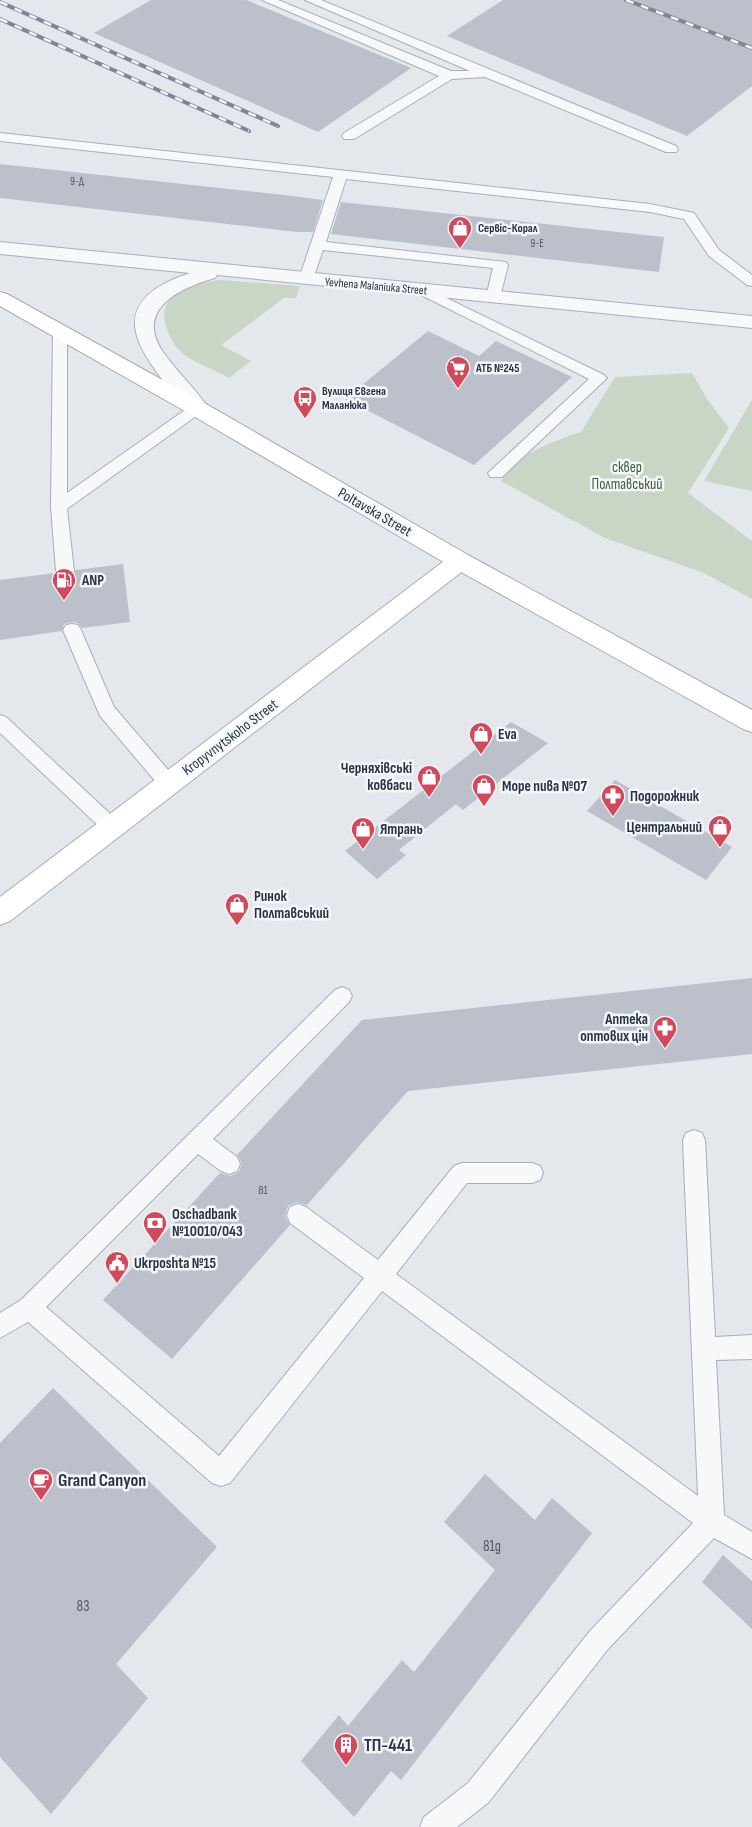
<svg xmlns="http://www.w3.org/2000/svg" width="752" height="1827" font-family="'Sofia Sans Condensed',sans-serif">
  <rect width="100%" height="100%" fill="#e4e7ec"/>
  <g fill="#c9d6c5">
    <path d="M220 280 300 286 296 298H284L221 345 251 361 229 378C215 370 197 364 185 355 175 348 169 337 166 326 155 293 195 283 220 280Z"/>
    <path d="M692 373 707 399 729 428 688 493 752 541V599L704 573 605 538 501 481C516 454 552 442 581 432L615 377Z"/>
    <polygon points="752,400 752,491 704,481"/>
  </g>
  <g fill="#bbc0ca">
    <polygon points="151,0 246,0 411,68 318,132 94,33"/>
    <polygon points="503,0 752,0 752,86 687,136 447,36"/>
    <polygon points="0,164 284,195 323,200 313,232 297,232 0,198"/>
    <polygon points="341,202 664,237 659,272 331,234"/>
    <polygon points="428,331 479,356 496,341 572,377 474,465 345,399"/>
    <polygon points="123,564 130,622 82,628 78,623 72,622 64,624 62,631 0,640 0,580 55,573 58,577 66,579 72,576 76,570"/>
    <polygon points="511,722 548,743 463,810 456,804 399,850 406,855 377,879 345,851"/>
    <polygon points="615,780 732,847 706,880 587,811"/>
    <polygon points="752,978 752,1054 408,1091 307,1205 297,1202 288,1206 285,1216 290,1225 172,1359 103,1300 220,1173 230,1176 239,1172 242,1163 237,1155 362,1020"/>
    <polygon points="53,1388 217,1547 116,1664 148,1698 51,1814 0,1757 0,1443"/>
    <polygon points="485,1474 535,1520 552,1498 592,1533 401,1780 391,1771 354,1817 301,1761 339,1715 348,1726 402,1660 414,1672 495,1570 444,1522"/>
    <polygon points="723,1555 752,1581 752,1629 702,1582"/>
  </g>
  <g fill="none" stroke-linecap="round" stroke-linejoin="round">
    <g stroke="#a9aeb7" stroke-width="2">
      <g id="service">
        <polygon points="262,0 278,0 451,71 470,71 305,0 321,0 676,146 678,149 676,152 666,152 485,77 452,79 354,139 344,139 342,136 344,133 439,76"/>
        <polygon points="0,133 650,204 694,213 719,250 752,275 752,286 747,285 709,256 684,219 650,212 346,179 326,242 506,262 508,265 500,297 493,301 486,297 493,268 323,250 313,279 306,283 299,279 333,177 0,141"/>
        <polygon points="424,287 604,375 607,378 502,477 490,477 488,473 589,379 419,294 417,291"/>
        <polygon points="60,325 67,330 67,493 192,405 204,405 206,409 67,509 74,571 71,575 65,577 59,575 56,571 51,507 53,330"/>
        <polygon points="72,624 78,625 81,630 114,707 176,779 178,784 176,789 169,791 162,789 100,716 63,630 66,625"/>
        <polygon points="0,715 6,717 119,822 122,827 119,832 112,835 105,832 0,733"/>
        <polygon points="342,987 349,990 352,996 349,1002 213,1139 237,1157 240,1164 237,1171 229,1174 221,1171 198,1154 46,1307 219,1456 364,1278 290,1223 287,1215 290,1207 298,1204 306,1207 378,1260 454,1166 462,1163 532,1163 540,1166 543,1173 540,1180 532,1183 467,1183 396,1274 698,1496 683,1140 686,1133 694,1130 702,1133 705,1140 715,1337 752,1335 752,1359 716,1360 724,1515 752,1532 752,1559 714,1538 608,1649 488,1803 457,1827 420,1827 424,1817 468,1783 590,1631 693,1523 382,1291 230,1483 221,1486 212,1483 28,1322 0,1338 0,1313 21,1300 335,990"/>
      </g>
    </g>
    <g stroke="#a9aeb7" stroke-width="2">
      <path id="minor" d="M0 242 752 316V328L217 275 215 278C180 288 134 309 163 352 177 372 196 389 209 409L206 414 198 416 190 414C150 363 89 306 190 273L0 254Z"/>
    </g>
    <g stroke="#a9aeb7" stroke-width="2">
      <polygon id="secondary" points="460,553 468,555 472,561 468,567 10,921 0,925 0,897 452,555"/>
    </g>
    <g stroke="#a3abb8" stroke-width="2">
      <polygon id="primary" points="0,292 7,294 206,404 468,555 752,710 752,732 743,729 452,567 190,414 0,306"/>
    </g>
    <use href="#service" fill="#f7f8fa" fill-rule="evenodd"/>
    <use href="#minor" fill="#f7f8fa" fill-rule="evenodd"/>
    <use href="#secondary" fill="#fff" fill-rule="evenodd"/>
    <use href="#primary" fill="#fff" fill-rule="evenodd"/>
    <g stroke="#7d8696" stroke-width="4">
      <g id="rail">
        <polyline points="626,0 752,48"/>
        <polyline points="0,2 278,126"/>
        <polyline points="0,19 249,131"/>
      </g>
    </g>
    <use href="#rail" stroke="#f4f6f9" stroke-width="2.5" stroke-dasharray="8" stroke-linecap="butt"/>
  </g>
  <defs>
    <g id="shop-pin" transform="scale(1.25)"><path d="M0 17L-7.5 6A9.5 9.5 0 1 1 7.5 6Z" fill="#d1495b" stroke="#f4f6f9"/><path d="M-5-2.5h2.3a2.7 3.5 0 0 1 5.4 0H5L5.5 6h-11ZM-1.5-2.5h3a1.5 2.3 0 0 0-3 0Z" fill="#fff"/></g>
    <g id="supermarket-pin" transform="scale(1.25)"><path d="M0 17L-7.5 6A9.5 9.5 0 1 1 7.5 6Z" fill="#d1495b" stroke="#f4f6f9"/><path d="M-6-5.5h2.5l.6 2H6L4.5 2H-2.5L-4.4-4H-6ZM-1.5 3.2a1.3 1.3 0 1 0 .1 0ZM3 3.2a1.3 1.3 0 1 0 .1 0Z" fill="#fff"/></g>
    <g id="bus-pin" transform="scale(1.25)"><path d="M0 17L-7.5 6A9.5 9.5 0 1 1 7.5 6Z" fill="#d1495b" stroke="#f4f6f9"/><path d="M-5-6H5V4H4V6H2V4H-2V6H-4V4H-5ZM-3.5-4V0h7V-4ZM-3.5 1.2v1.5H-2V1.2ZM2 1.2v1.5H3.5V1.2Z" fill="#fff"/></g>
    <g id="fuel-pin" transform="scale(1.25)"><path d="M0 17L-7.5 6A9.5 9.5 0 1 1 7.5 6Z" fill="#d1495b" stroke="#f4f6f9"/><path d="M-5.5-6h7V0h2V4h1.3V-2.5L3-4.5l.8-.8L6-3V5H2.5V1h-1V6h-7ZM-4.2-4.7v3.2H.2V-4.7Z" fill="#fff"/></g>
    <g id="pharmacy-pin" transform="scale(1.25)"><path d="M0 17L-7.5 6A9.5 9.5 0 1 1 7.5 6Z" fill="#d1495b" stroke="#f4f6f9"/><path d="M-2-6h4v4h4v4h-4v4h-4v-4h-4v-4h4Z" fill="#fff"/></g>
    <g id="bank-pin" transform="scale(1.25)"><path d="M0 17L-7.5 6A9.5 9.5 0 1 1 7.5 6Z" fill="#d1495b" stroke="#f4f6f9"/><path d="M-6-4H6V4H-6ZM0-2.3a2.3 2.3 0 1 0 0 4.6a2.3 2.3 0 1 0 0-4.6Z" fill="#fff"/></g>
    <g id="civic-pin" transform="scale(1.25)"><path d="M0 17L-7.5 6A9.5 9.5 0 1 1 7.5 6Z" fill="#d1495b" stroke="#f4f6f9"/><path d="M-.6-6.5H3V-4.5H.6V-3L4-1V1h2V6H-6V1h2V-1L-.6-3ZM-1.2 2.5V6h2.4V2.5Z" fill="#fff"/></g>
    <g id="cafe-pin" transform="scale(1.25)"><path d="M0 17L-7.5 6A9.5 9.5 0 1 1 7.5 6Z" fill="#d1495b" stroke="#f4f6f9"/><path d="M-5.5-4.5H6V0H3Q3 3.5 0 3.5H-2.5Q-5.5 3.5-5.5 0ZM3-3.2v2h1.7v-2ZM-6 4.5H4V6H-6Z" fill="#fff"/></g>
    <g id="building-pin" transform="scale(1.25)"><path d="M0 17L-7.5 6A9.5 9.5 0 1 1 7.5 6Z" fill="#d1495b" stroke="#f4f6f9"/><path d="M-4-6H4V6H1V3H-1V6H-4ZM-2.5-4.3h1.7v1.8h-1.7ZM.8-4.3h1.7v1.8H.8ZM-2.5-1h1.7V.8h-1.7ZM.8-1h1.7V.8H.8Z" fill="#fff"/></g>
  </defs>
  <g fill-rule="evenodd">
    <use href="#shop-pin" x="460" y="228"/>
    <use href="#supermarket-pin" x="458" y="368"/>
    <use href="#bus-pin" x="305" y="398"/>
    <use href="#fuel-pin" x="64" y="580"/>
    <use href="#shop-pin" x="481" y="734"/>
    <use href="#shop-pin" x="429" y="777"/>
    <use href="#shop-pin" x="484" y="786"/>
    <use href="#pharmacy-pin" x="613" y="796"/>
    <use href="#shop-pin" x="720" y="827"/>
    <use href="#shop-pin" x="363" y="829"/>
    <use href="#shop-pin" x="237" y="905"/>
    <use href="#pharmacy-pin" x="665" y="1028"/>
    <use href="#bank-pin" x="155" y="1223"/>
    <use href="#civic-pin" x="117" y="1263"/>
    <use href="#cafe-pin" x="41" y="1480"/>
    <use href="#building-pin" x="346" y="1745"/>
  </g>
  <g text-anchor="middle" stroke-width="5" stroke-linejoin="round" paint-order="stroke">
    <g font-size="11" fill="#4f5766">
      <text x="77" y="185">9-Д</text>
      <text x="537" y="247">9-Е</text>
    </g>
    <g font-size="12" font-weight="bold" fill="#2b3445" stroke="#f4f6f9" text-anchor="start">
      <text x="478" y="232">Сервіс-Корал</text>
      <text x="476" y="372">АТБ №245</text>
      <text x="322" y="395">Вулиця Євгена<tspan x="322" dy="14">Маланюка</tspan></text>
    </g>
    <g font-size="12" fill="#2b3445" stroke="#f4f6f9">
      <text transform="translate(376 286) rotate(5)" y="4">Yevhena Malaniuka Street</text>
    </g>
    <g font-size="12" fill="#4f5766">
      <text x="263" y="1194">81</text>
    </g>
    <g font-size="15" fill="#3f6138" stroke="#f4f6f9">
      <text x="627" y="472">сквер<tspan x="627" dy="17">Полтавський</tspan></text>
    </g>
    <g font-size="15" fill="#2b3445" stroke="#f4f6f9">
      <text transform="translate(375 512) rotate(30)" y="5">Poltavska Street</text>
      <text transform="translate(230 737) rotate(-37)" y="5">Kropyvnytskoho Street</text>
    </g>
    <g font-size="15" font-weight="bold" fill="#2b3445" stroke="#f4f6f9" text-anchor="start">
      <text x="82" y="585">ANP</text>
      <text x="498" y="739">Eva</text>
      <text x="412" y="773" text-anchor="end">Черняхівські<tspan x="412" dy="17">ковбаси</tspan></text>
      <text x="502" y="791">Море пива №07</text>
      <text x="630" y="801">Подорожник</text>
      <text x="702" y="832" text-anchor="end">Центральний</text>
      <text x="380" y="834">Ятрань</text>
      <text x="254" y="901">Ринок<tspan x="254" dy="17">Полтавський</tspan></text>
      <text x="648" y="1024" text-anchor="end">Аптека<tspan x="648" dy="17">оптових цін</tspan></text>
      <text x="172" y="1219">Oschadbank<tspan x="172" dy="17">№10010/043</tspan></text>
      <text x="134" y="1268">Ukrposhta №15</text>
    </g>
    <g font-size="15" fill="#4f5766">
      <text x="492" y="1551">81д</text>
      <text x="83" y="1611">83</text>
    </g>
    <g font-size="18" font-weight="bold" fill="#2b3445" stroke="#f4f6f9" text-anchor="start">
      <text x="58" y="1486">Grand Canyon</text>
      <text x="364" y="1751">ТП-441</text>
    </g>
  </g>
</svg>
